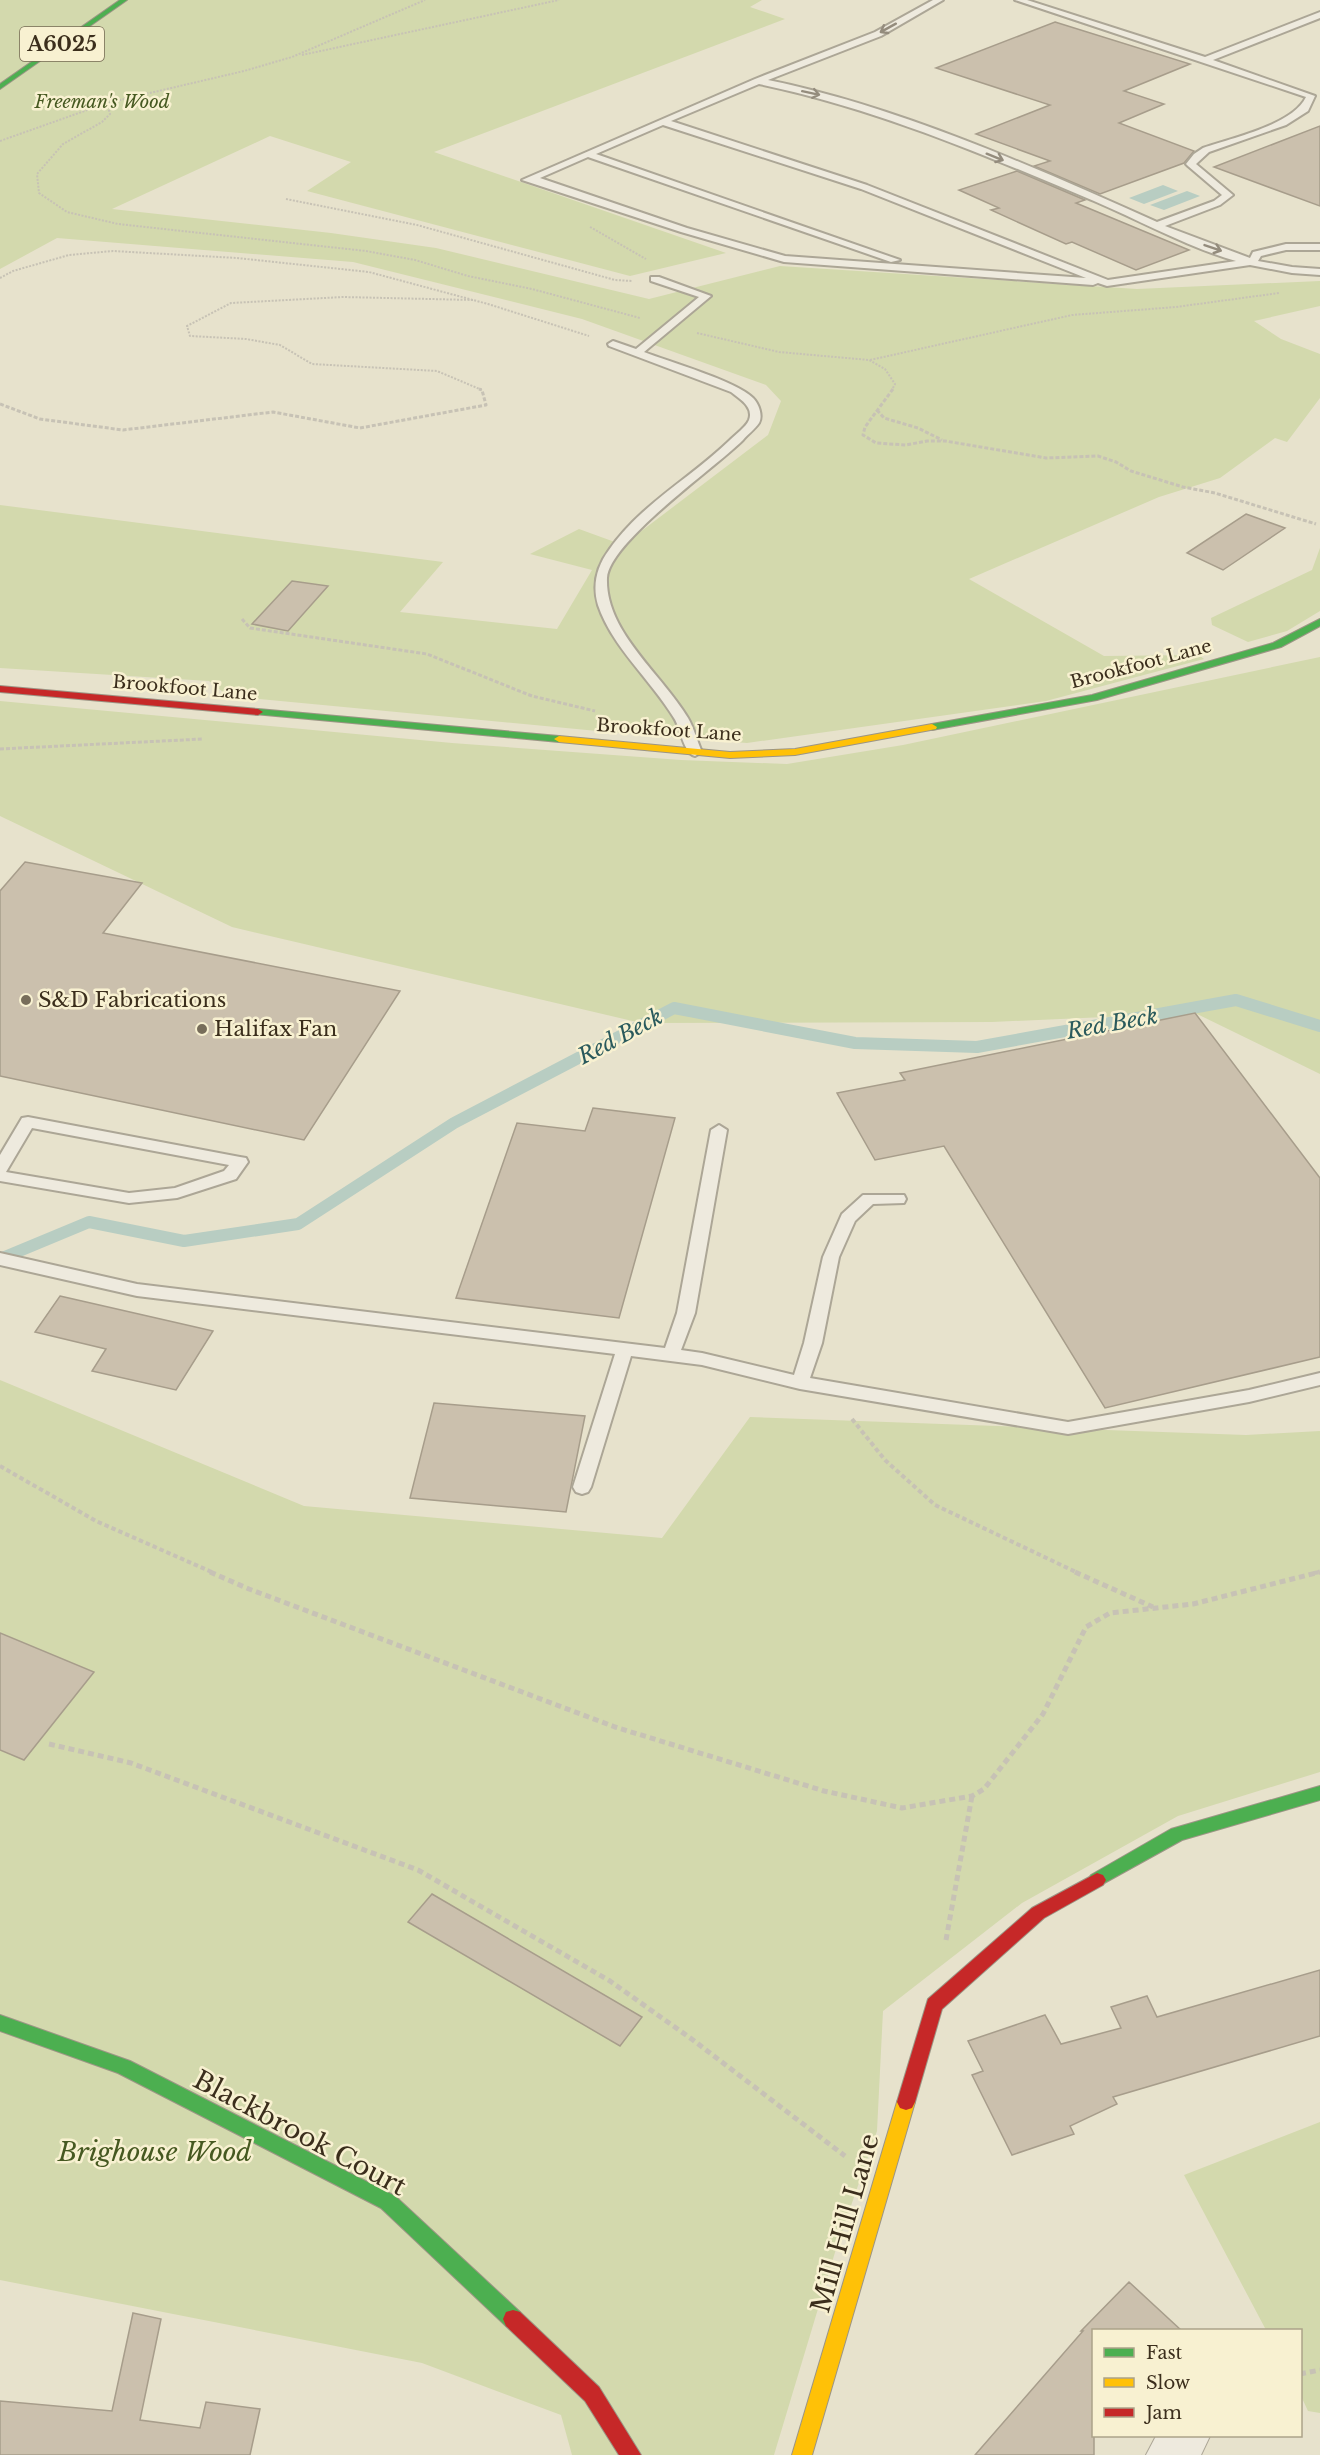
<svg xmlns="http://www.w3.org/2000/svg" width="1320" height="2455" font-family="'Libre Baskerville',serif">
  <rect width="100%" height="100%" fill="#e7e2cc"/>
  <g fill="#d3d9ad">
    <polygon points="0,0 762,0 750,7 785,19 434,152 726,253 630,276 307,191 351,162 270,136 112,209 331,233 436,248 649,299 780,266 1137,289 1320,281 1320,306 1254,321 1281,339 1320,354 1320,398 1287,442 1275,438 1220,478 1159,497 969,579 1104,656 1199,655 1204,659 1046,701 747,743 608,732 228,696 209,681 0,668 0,505 443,562 400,612 557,629 592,570 530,554 579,529 623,545 768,435 781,401 766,385 582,319 353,262 57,238 0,269"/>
    <polygon points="1320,548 1320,611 1287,631 1248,642 1212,625 1211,618 1312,570"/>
    <polygon points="1320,657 1320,1074 1195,1013 992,1022 641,1023 232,927 0,816 0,701 452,743 681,760 787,764 903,745"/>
    <polygon points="0,1380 304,1506 662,1538 750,1417 1246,1435 1320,1431 1320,1772 1178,1816 1022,1903 883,2011 877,2131 836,2249 774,2455 572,2455 561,2415 422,2363 0,2280"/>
    <polygon points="1320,2122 1320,2413 1308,2411 1301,2396 1300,2330 1266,2330 1184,2175"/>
  </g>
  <g fill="#b8cdc2">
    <polygon points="1163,185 1178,191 1144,204 1129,198"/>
    <polygon points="1187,191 1200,196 1164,210 1150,205"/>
  </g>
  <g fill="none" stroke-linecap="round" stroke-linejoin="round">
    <polyline stroke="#b8cdc2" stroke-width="12" points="0,1259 89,1222 184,1241 298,1224 454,1123 674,1008 855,1043 977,1047 1236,1000 1320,1026"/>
  </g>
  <g fill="#cbc0ad" stroke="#a79d8b" stroke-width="1.5">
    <polygon points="1055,22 1190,64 1124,91 1164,104 1119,123 1194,151 1184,163 1100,194 1034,166 1050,161 976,134 1050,105 936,68"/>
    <polygon points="1320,126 1320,206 1214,167"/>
    <polygon points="1017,171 1085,200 1076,203 1189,250 1136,270 1072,242 1066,244 991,210 999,208 959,190"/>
    <polygon points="1246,514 1285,528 1223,570 1187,553"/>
    <polygon points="292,581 328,586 288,631 252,624"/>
    <polygon points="25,862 142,883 103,933 400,991 304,1140 0,1076 0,891"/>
    <polygon points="1195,1013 1320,1178 1320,1357 1105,1408 944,1146 875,1160 837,1093 905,1080 900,1073"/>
    <polygon points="593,1108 675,1118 619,1318 456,1298 517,1123 585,1131"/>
    <polygon points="60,1296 213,1331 176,1390 92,1371 106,1349 35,1332"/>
    <polygon points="434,1403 585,1416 566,1512 410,1498"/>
    <polygon points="0,1633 94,1672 24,1760 0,1750"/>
    <polygon points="432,1894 642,2017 620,2046 408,1922"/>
    <polygon points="1320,1970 1320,2036 1113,2097 1117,2104 1070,2126 1074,2134 1012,2155 972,2075 983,2071 968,2041 1045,2015 1061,2044 1121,2028 1111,2007 1147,1996 1157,2017"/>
    <polygon points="1129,2282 1182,2331 1094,2331 1094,2455 975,2455 1083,2331 1081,2331"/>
    <polygon points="133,2313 161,2319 140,2420 200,2428 206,2402 260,2409 250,2455 0,2455 0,2401 112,2411"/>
  </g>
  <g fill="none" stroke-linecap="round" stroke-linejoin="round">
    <g stroke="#aca696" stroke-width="4">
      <g id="lane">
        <path d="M933 0H943L881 36 768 80C900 107 1034 167 1157 222L1214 201 1222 195 1188 166 1186 164 1194 154 1203 148C1231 138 1293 125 1306 97L1015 0H1027L1205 57 1320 12V18L1213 60 1315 96 1308 111 1286 125 1209 152 1196 164 1233 195 1220 205 1165 226 1250 258 1253 252 1286 244H1320V250H1286L1261 256 1258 261 1292 267 1320 269V275L1292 273 1250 265 1107 286 1098 283 1093 285 784 262 681 232 522 180 755 79 875 32ZM759 84C875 108 985 155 1094 201 1141 221 1187 247 1236 261L1108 280 867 185 671 121ZM663 125 861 189 1086 278 785 256 687 228 540 178 588 157 891 262 900 260 596 154Z"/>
        <path d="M651 277H659L711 296 644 352C670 362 736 381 753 398 759 404 763 416 759 423 755 429 747 435 743 440 715 468 609 542 607 578 605 632 663 675 688 718 694 728 697 741 702 752L695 756C683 753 681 728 674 718 651 680 612 647 598 605 592 585 597 566 609 550 641 504 691 478 730 440 735 435 746 427 749 420 754 407 740 399 731 392L609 346 608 344 613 341 636 349 699 297 651 281Z"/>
        <path d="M28 1117 240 1157 246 1158 248 1162 236 1179 177 1198 129 1203 0 1181V1155L22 1118ZM32 1128 229 1165 224 1171 175 1188 129 1193 6 1172Z"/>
        <polygon points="719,1125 727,1130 695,1313 681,1350 702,1353 794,1375 804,1343 823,1257 842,1214 863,1195 904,1195 906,1199 904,1203 873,1204 855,1221 839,1257 822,1343 810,1378 1068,1422 1249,1390 1320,1373 1320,1385 1249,1402 1068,1434 800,1389 702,1365 631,1356 591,1487 588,1492 582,1494 576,1492 573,1487 615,1354 137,1296 0,1265 0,1253 137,1284 665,1348 677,1313 711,1130"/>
      </g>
    </g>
    <g stroke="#aca696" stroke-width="2">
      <polygon id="street" points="1156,2436 1210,2436 1201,2455 1146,2455"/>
    </g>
    <g stroke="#9c9585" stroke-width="2">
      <g id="fast">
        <polygon points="120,0 127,0 0,89 0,84"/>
        <polygon points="1320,619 1320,626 1281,647 1097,700 932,730 927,727 932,724 1092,695 1273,643"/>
        <polygon points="258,709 559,736 564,739 559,742 254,714 253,712"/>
        <polygon points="1320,1786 1320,1800 1182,1840 1097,1887 1091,1885 1088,1880 1091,1875 1171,1829"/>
        <polygon points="0,2015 130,2061 395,2196 520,2312 523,2319 520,2326 513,2328 506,2326 381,2208 118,2073 0,2031"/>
      </g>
    </g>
    <g stroke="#9c9585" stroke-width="2">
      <g id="slow">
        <polygon points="932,724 937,727 936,729 795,755 730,758 559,742 554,739 559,736 730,752 795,749"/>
        <polygon points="906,2094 912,2096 915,2102 812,2455 792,2455 897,2102 900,2096"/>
      </g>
    </g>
    <g stroke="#9c9585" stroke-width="2">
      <g id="jam">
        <polygon points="0,686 258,709 263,712 258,715 0,692"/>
        <polygon points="1097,1873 1103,1875 1106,1880 1103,1885 1044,1918 942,2009 915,2102 912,2108 906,2110 900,2108 897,2102 928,1999 1032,1908"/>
        <polygon points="513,2310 520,2312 599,2387 641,2455 619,2455 585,2401 506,2326 503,2319 506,2312"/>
      </g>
    </g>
    <g stroke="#c7c2b5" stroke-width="2" stroke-dasharray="2 1.5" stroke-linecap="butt">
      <polyline points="302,55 559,0"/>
      <polyline points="107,103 110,114 102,122 63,144 37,174 39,193 67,212 118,224 366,251 415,260 468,276 532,289 640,318"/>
      <polyline points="0,141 107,103 244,71 292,57 425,0"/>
      <polyline points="286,199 417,225 615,280 632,281"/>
      <polyline points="590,227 646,259"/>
      <polyline points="0,278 13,271 69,255 113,251 237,258 369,272 488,304 589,336"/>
      <polyline points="473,300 343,297 231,303 187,326 190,336 246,339 280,345 312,364 437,371 482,390"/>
      <polyline points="697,333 779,352 869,360 885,369 895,384 892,390"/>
      <polyline points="870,360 1072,315 1176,307 1279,293"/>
    </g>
    <g stroke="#c7c2b5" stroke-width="3" stroke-dasharray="4 2" stroke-linecap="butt">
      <polyline points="893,389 865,427 863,435 876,443 906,445 927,441 945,441 1046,458 1098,456 1116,462 1131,471 1183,487 1215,493 1316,524"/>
      <polyline points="0,404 40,419 123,430 273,412 360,428 486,405 482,390 479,389"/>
      <polyline points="877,410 884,418 918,428 942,440"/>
      <polyline points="242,619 250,628 427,654 532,696 595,711"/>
      <polyline points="0,749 203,739"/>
    </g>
    <g stroke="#c7c2b5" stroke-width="4" stroke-dasharray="4.5 3" stroke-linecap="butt">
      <polyline points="852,1419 885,1460 935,1505 1078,1573"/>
      <polyline points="0,1466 96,1521 214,1573"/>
      <polyline points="1314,1573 1320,1572"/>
    </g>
    <g stroke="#c7c2b5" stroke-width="5" stroke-dasharray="6 4" stroke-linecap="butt">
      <polyline points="210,1572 249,1589 615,1727 824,1791 902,1808 972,1796 984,1789 1043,1714 1086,1627 1110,1613 1193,1604 1320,1572"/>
      <polyline points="1075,1572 1153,1607"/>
      <polyline points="49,1744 131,1763 418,1870 610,1981 693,2040 845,2156"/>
      <polyline points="946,1940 972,1796"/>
      <polyline points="1300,2374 1320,2370"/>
    </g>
    <use href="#lane" fill="#eeeade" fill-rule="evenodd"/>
    <use href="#street" fill="#eeeade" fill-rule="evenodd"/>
    <use href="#fast" fill="#4caf50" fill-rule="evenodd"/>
    <use href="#slow" fill="#ffc107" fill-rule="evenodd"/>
    <use href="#jam" fill="#c62828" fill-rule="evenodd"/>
  </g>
  <defs><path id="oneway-shaft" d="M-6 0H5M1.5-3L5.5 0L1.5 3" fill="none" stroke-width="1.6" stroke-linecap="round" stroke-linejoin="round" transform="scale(1.5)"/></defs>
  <g stroke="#948c7d">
    <use href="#oneway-shaft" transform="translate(888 28) rotate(151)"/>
    <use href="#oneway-shaft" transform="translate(811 93) rotate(12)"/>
    <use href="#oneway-shaft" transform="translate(995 157) rotate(22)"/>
    <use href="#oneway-shaft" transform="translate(1213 248) rotate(19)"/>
  </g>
  <g fill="#776d5a" stroke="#f8f1d1" stroke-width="2">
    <circle cx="26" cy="1000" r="6"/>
    <circle cx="202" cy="1029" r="6"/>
  </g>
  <g text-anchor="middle" stroke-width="5" stroke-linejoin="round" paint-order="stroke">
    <g font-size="18" font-style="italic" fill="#465921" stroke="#f8f1d1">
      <text x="102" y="108">Freeman's Wood</text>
    </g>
    <g font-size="18" fill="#3b2e1c" stroke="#f8f1d1">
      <text transform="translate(1141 664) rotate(-15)" y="6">Brookfoot Lane</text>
      <text transform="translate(185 688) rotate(5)" y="6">Brookfoot Lane</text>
      <text transform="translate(669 730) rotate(4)" y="6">Brookfoot Lane</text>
    </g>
    <rect fill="#f8f1d1" stroke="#746852" stroke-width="1.5" x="20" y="27" width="84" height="34" rx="4.5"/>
    <g font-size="20" font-weight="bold" fill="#3b2e1c">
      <text x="62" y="51">A6025</text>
    </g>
    <g font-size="21" fill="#3b2e1c" stroke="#f8f1d1" text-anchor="start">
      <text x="38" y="1007">S&amp;D Fabrications</text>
      <text x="214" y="1036">Halifax Fan</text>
    </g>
    <g font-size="22" font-style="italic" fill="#2a5a5c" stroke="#f8f1d1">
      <text transform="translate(1112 1023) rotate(-10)" y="8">Red Beck</text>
      <text transform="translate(620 1036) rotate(-28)" y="8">Red Beck</text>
    </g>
    <g font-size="26" fill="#3b2e1c" stroke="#f8f1d1">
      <text transform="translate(300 2133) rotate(28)" y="9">Blackbrook Court</text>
      <text transform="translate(845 2223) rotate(-74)" y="9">Mill Hill Lane</text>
    </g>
    <g font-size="26" font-style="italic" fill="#465921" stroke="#f8f1d1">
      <text x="155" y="2161">Brighouse Wood</text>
    </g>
  </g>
  <rect x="1092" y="2329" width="210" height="108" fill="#f8f1d1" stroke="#aca389" stroke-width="1.5"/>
  <rect x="1104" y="2348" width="30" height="9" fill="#4caf50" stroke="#aca389" stroke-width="1.5"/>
  <text x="1146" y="2359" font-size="18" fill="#3b2e1c">Fast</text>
  <rect x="1104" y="2378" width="30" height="9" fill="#ffc107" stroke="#aca389" stroke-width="1.5"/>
  <text x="1146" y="2389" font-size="18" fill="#3b2e1c">Slow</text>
  <rect x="1104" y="2408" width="30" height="9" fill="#c62828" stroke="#aca389" stroke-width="1.5"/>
  <text x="1146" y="2419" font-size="18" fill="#3b2e1c">Jam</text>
</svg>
